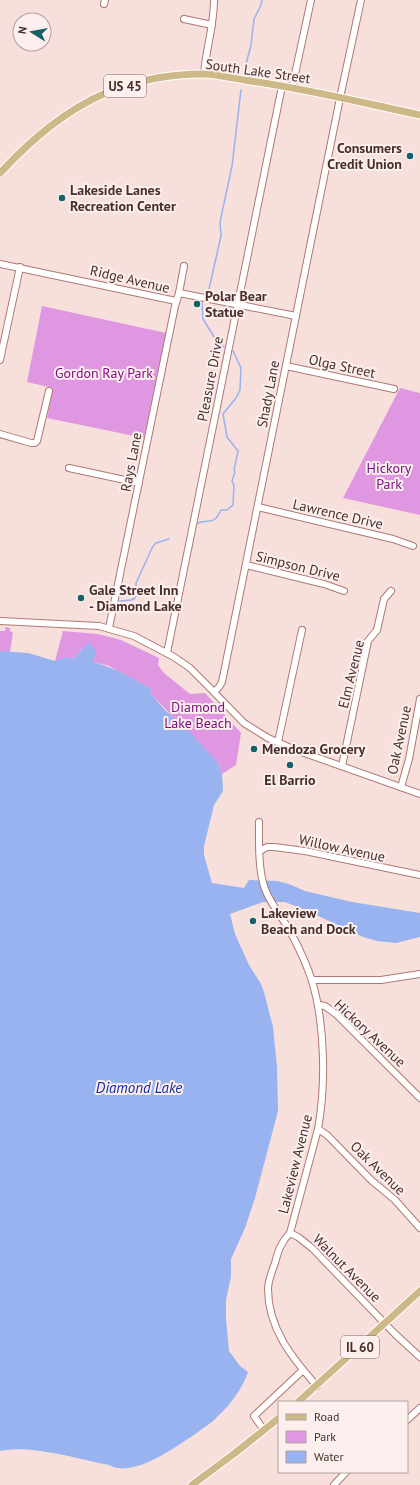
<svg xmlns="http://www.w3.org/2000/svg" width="420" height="1485" font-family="'PT Sans',sans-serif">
  <rect width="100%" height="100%" fill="#f7dfdc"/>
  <g fill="#e097e2">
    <polygon points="42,306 166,333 144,438 47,418 53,388 27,382"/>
    <polygon points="400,388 420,393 420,515 343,498"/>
    <polygon points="6,627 10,628 10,631 13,633 10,652 0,651 0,631 5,631"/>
    <polygon points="63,631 98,634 121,640 159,658 158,665 164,673 190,694 205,693 241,733 236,765 222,774 218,763 150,693 152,690 109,666 93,662 82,649 73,659 55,661"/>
  </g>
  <path fill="#98b3f0" d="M88 643 91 644 96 651 93 662C115 668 133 678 152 690L150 693 165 710 185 727 218 763 222 774 223 791 214 805 204 846V855L212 883 244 888 249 880 277 881 289 884 305 891 352 902 420 913V937L396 943 377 941 363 937 308 911 285 902H263L230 914 235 934 249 965 261 984 264 992 273 1027 277 1067 278 1111 255 1198 245 1228 231 1259V1277L226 1300V1319L229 1351 240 1366 248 1372C243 1388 230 1405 217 1417 212 1423 204 1427 198 1432 179 1445 142 1472 118 1468 115 1468 112 1466 109 1465 78 1459 30 1444 0 1451V651L28 653 55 661 67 657 73 659Z"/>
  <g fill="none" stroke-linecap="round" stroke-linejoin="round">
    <g stroke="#98b3f0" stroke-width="1.5">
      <polyline points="245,68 251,45 254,19 261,5 262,0"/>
      <polyline points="204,294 209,289 221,236 220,222 232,166 241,90"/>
      <polyline points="202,302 203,319 216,340 224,347"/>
      <path d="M198 523C203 520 210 523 215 519 218 517 219 512 221 510H227L233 505 234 485 232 481 235 472 234 470 238 451 227 437 223 414 236 398 240 390 241 368 233 351"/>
      <polyline points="120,601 131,600 135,598 136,594 136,583 153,546 156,543 169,539"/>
    </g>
    <g stroke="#af7973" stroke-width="8">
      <g id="minor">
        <polyline points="104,4 105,0"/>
        <polyline points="184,19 212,25"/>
        <path d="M204 74C206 49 214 25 214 0"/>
        <polyline points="292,88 311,0"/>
        <polyline points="0,264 176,301"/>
        <polyline points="179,293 296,316"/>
        <polyline points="0,360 20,267"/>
        <polyline points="286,366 394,389"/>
        <polyline points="0,434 31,443 35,443 37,441 49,391"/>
        <polyline points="69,468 139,483"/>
        <polyline points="258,507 393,539 413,546"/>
        <polyline points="246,565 324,584 344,591"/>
        <polyline points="0,621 99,626 134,636 174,657 190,668 206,684 244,723 268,738 293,749 420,794"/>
        <polyline points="109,628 175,306 179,293 184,266"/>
        <polyline points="167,653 282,86"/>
        <polyline points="214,692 219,687 222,682 340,98 361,0"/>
        <polyline points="278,742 302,630"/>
        <polyline points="342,766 368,641 377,630 384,599 391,591"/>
        <polyline points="401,787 409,759 420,699"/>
        <path d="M259 822C259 842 258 870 265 889 271 905 283 918 291 933 299 948 307 965 312 981 325 1024 326 1085 318 1129L290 1233C281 1242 278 1251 275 1263 272 1271 268 1281 268 1289 268 1328 292 1358 317 1386"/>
        <polyline points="260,851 267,847 274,847 305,851 420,875"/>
        <polyline points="312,980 381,980 420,974"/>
        <polyline points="319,1005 325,1006 336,1014 420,1098"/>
        <polyline points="318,1129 327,1135 371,1180 395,1200 420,1228"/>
        <polyline points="290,1233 298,1237 312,1248 395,1334 420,1357"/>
        <polyline points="407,1420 420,1408"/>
        <polyline points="264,1430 254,1416 303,1370"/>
        <polyline points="334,1485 346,1472"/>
      </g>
    </g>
    <g stroke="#fff" stroke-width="9">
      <g id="major">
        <path d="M0 173C31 140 65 110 108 92 136 80 172 74 203 74 218 74 235 79 251 81 308 89 364 103 420 115"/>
        <polyline points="298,1402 420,1291"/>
        <polyline points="192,1485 235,1453 279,1418"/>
      </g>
    </g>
    <use href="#minor" stroke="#fff" stroke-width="6"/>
    <use href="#major" stroke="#cdb887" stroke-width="7"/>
  </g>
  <g fill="#126169" stroke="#fcefee" stroke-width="1.5">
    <circle cx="410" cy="156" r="4"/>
    <circle cx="62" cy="198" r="4"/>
    <circle cx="197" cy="304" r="4"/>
    <circle cx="81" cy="598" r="4"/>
    <circle cx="254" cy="749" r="4"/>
    <circle cx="290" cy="765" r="4"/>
    <circle cx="253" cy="921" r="4"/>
  </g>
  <g text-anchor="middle" stroke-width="4" stroke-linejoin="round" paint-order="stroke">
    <g fill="#fcefee" stroke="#7d6966" stroke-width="1">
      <rect x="104" y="75" width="42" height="22" rx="3"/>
      <rect x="341" y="1336" width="38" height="22" rx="3"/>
    </g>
    <g font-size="13" font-weight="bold" fill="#462f2c">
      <text x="125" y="91">US 45</text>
      <text x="360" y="1352">IL 60</text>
    </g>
    <g font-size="14" fill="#462f2c" stroke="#fcefee">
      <text transform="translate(258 71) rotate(8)" y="5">South Lake Street</text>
      <text transform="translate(130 279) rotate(13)" y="5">Ridge Avenue</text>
      <text transform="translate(342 366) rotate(12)" y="5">Olga Street</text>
      <text transform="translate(210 379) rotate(-79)" y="5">Pleasure Drive</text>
      <text transform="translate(268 394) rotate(-79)" y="5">Shady Lane</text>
      <text transform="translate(131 462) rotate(-79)" y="5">Rays Lane</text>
      <text transform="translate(338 514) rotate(13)" y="5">Lawrence Drive</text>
      <text transform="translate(298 566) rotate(14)" y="5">Simpson Drive</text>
      <text transform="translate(351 674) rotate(-76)" y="5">Elm Avenue</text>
      <text transform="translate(399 740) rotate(-78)" y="5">Oak Avenue</text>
      <text transform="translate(342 848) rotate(12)" y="5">Willow Avenue</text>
      <text transform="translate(370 1033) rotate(43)" y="5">Hickory Avenue</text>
      <text transform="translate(295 1164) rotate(-76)" y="5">Lakeview Avenue</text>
      <text transform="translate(378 1168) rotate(44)" y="5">Oak Avenue</text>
      <text transform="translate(347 1268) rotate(45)" y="5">Walnut Avenue</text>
    </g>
    <g font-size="14" font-weight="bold" fill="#462f2c" stroke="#fcefee" text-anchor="start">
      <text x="402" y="153" text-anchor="end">Consumers<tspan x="402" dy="16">Credit Union</tspan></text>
      <text x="70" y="195">Lakeside Lanes<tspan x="70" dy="16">Recreation Center</tspan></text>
      <text x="205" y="301">Polar Bear<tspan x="205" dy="16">Statue</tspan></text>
      <text x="89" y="595">Gale Street Inn<tspan x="89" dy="16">- Diamond Lake</tspan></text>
      <text x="262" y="754">Mendoza Grocery</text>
      <text x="290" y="785" text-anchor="middle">El Barrio</text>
      <text x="261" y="918">Lakeview<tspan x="261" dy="16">Beach and Dock</tspan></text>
    </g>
    <g font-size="14" fill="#7a0d7f" stroke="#fcefee">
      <text x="104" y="378">Gordon Ray Park</text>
      <text x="389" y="473">Hickory<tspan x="389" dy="16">Park</tspan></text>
      <text x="198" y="712">Diamond<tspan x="198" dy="16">Lake Beach</tspan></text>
    </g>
    <g font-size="15" font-style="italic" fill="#112c9d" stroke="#fcefee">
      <text x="139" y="1093">Diamond Lake</text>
    </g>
  </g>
  <rect x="278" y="1401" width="130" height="72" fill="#fcefee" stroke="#b3a2a0"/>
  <rect x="286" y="1414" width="20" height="6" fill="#cdb887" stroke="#b3a2a0"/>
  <text x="314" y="1421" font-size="12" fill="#462f2c">Road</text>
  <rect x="286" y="1431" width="20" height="12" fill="#e097e2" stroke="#b3a2a0"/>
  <text x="314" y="1441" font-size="12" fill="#462f2c">Park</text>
  <rect x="286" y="1451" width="20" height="12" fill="#98b3f0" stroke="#b3a2a0"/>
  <text x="314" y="1461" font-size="12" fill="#462f2c">Water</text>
  <g transform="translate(32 32) rotate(281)"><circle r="19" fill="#fcefee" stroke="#b3a2a0"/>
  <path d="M0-3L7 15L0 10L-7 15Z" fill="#126169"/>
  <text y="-6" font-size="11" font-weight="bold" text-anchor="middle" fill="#462f2c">N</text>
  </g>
</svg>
